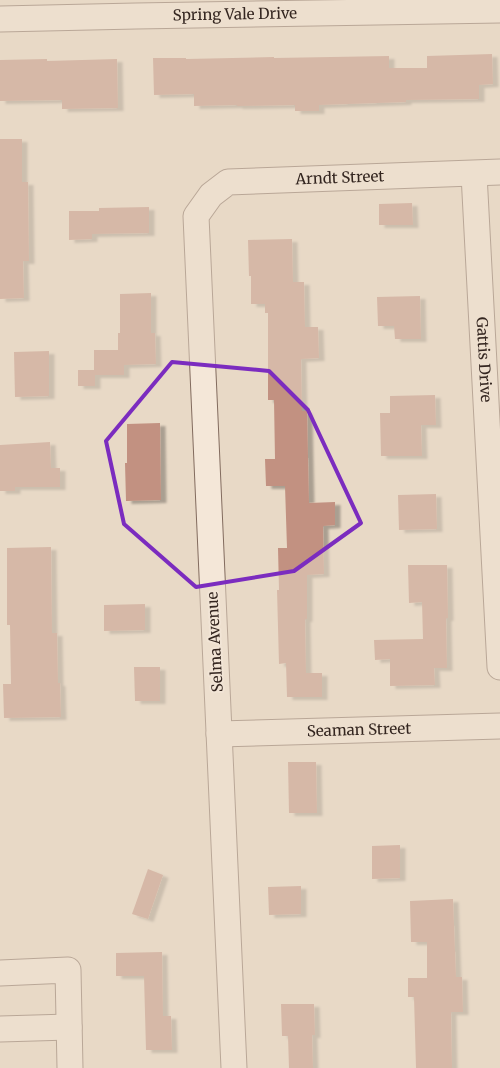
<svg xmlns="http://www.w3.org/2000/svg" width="500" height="1068" font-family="Merriweather,serif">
  <defs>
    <filter id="shadow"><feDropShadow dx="5.5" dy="3" stdDeviation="1" flood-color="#0004"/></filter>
  </defs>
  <rect width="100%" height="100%" fill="#e8d9c6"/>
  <g fill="#c29181" filter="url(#shadow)">
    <polygon points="492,54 493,84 479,85 479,99 406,100 406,102 319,105 319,111 295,111 295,105 237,106 237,105 194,106 194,94 154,95 153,58 186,58 186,59 274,57 274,58 389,56 389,68 427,68 427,56"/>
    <polygon points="47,59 47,61 117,59 118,108 62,109 62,100 0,101 0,60"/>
    <polygon points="0,139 22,139 22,182 28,182 29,261 23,261 24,298 0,299"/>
    <polygon points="412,203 413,225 379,225 379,204"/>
    <polygon points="149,207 149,233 92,234 92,239 69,240 69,211 99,211 99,208"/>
    <polygon points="292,239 293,282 304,282 305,327 318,327 319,358 301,359 302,411 307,411 309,503 335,502 335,525 323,526 324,574 307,575 307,619 305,619 306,673 322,673 322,697 287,697 286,663 279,664 277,590 279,590 278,548 287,548 285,486 266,486 265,459 275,459 274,400 268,400 268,313 265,313 265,304 251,304 251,276 249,276 248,240"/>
    <polygon points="151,293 151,333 155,333 156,364 124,365 124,375 95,375 95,386 78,386 78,370 94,370 94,350 118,350 118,333 120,333 120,294"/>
    <polygon points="420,296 421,339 395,339 394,326 378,326 377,297"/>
    <polygon points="49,351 49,396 15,397 14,352"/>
    <polygon points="435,395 436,425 421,425 422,456 381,456 380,413 390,413 390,396"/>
    <polygon points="160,423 161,500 126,501 125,463 127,463 127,424"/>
    <polygon points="50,442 51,468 60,468 60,487 15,487 15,491 0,491 0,445"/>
    <polygon points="436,494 437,529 399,530 398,495"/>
    <polygon points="51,547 52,633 57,633 58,683 60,683 61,717 4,718 3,684 11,684 10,625 7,625 7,548"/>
    <polygon points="408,565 447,565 448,618 446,618 447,668 434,668 435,685 390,686 390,659 375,660 374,640 423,639 422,602 409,603"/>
    <polygon points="145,604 145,630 104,631 104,605"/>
    <polygon points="134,667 160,667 160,701 135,701"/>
    <polygon points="288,762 316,762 317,813 289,813"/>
    <polygon points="400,845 400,878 372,879 372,846"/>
    <polygon points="148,869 163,875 148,919 132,914"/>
    <polygon points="301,886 301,914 269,915 268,887"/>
    <polygon points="453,899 456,977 462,977 463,1012 451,1012 452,1068 416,1068 414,997 408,997 408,978 427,978 427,942 411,942 410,901"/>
    <polygon points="162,952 163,1016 171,1016 172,1050 146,1050 144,976 116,976 116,953"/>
    <polygon points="281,1004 314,1004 315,1035 312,1035 313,1068 289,1068 288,1036 282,1036"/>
  </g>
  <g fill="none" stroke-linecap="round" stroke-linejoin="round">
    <g stroke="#826b5e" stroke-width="27">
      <g id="minor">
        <path id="s1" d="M0 19 136 16 500 10"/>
        <path id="s2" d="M474 174 500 667"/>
        <path id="s3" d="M219 734 500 726"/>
        <polyline points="0,973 68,970 70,1068"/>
        <polyline points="0,1029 69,1027"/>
        <path id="s4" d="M234 1068 196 216 211 195 228 182 500 172"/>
      </g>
    </g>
    <use href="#minor" stroke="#f4e7d8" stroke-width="25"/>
  </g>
  <path d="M0 0H500V1068H0ZM172 362 269 371 308 410 361 523 294 571 196 587 124 524 106 441Z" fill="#e8d9c6" fill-opacity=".55" fill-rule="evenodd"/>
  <path fill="none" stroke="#7b2cbf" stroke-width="4" stroke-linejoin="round" d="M172 362 269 371 308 410 361 523 294 571 196 587 124 524 106 441Z"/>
  <g text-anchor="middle" stroke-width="4" stroke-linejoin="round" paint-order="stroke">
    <g font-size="15" fill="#342620" stroke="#f1e4d5">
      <text dy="5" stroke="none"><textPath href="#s1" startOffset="235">Spring Vale Drive</textPath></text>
      <text dy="5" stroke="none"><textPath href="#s4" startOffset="1012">Arndt Street</textPath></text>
      <text dy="5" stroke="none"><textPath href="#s2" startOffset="186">Gattis Drive</textPath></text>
      <text transform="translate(215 642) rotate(-93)" y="5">Selma Avenue</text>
      <text dy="5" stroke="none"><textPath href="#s3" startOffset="140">Seaman Street</textPath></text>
    </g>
  </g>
</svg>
